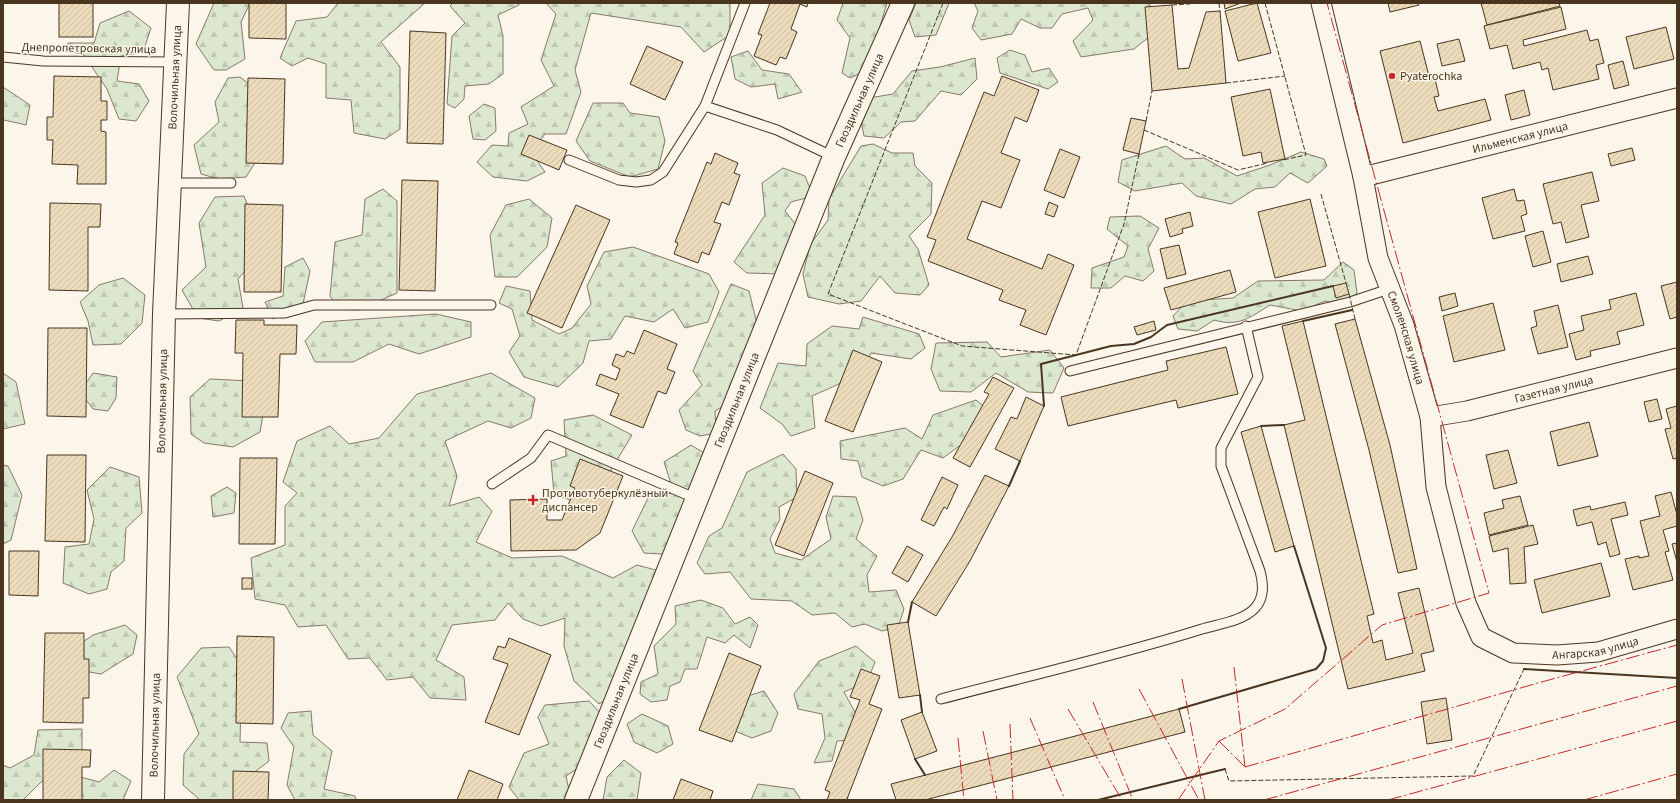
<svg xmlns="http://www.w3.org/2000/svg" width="1680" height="803" font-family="'Source Sans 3',sans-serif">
  <defs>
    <pattern id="forest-firs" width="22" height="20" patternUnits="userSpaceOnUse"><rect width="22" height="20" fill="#dce7d0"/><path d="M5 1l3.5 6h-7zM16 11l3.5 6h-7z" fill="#bec7b2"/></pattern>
    <pattern id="building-hatch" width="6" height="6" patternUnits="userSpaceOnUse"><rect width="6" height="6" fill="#ecdcbc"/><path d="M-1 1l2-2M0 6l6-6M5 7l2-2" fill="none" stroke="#ccbda1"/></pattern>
  </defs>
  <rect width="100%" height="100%" fill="#fbf6e9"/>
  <g fill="url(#forest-firs)" stroke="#887966">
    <polygon points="214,3 250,3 241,22 245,59 226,70 214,70 196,44"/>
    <polygon points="338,3 425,3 381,42 400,67 400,129 385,139 354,133 351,100 326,98 326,64 308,58 292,66 280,58 296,21 327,17"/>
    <polygon points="453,3 519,3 519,5 498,15 503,36 503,74 489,84 465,86 464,99 455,108 447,104 452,36 465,23 450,6"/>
    <polygon points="546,3 730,3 730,35 704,52 681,27 591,13 575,70 581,92 566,134 545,134 531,152 545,172 527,181 493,177 477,162 492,145 508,146 509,133 528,124 521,107 554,86 541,60 556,14"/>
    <polygon points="843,3 887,3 867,70 850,78 842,73 850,38 837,20"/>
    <polygon points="916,3 949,3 936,35 915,37 909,20"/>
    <polygon points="974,3 1149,3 1159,29 1134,49 1081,57 1073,41 1093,20 1088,8 1062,14 1052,28 1040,28 1021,19 1012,34 981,40 972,28 978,11"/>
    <polygon points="129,11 151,28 143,52 121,56 117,81 139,84 149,101 136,121 119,119 107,89 83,54 65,51 68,43 94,43 100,23"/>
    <polygon points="1010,50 1025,55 1032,72 1049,68 1058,82 1048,89 1000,73 997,58"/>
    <polygon points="748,51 762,70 789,74 802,92 778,99 775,84 751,87 735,79 731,57"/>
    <polygon points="975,58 977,79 961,95 941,91 915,121 901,122 884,138 864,136 859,111 869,98 893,94 912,71 940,67"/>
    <polygon points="240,77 263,95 260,155 246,177 219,179 201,174 194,145 219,122 215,102 228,78"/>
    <polygon points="3,87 30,105 26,125 4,120 3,123"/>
    <polygon points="593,103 623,103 630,113 659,117 665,141 658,169 630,177 590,161 576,141"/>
    <polygon points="484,104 495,108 496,131 485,140 473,139 469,116"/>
    <polygon points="873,144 892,153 913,153 915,166 932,183 931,214 909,236 918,249 929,285 920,295 895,293 880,276 861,301 839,304 808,297 803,274 810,245 828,220 829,199 861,146"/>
    <polygon points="1166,146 1185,159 1204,158 1237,176 1270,165 1301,152 1324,159 1327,166 1308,183 1290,173 1275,187 1255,189 1231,204 1196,196 1182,183 1135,191 1118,182 1122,160"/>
    <polygon points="783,168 805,176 813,196 791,202 785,211 799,229 783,274 747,273 734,262 765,215 762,183"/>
    <polygon points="383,189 397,201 397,293 359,310 339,309 330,296 335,242 362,235 365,199"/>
    <polygon points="244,196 256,227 251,264 238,279 243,308 219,321 198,318 182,290 206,267 199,223 215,197"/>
    <polygon points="529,199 552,218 547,247 517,277 495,277 490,235 506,205"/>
    <polygon points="1140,216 1159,228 1148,249 1154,271 1143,281 1125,276 1111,288 1091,288 1092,268 1124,257 1128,246 1107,229 1110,217"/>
    <polygon points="633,247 709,274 719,292 708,322 685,328 673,309 654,322 625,316 611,339 589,341 583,363 558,387 524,377 509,352 520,336 512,309 499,303 506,286 530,291 532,320 559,334 572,328 591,304 587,286 604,252"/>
    <polygon points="303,258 310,271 303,304 273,319 265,302 283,296 285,267"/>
    <path d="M1343 262 1354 270 1357 293 1344 306 1325 301 1302 311 1270 305C1249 318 1239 327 1214 320L1197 331 1178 329 1173 316 1187 301 1233 298 1258 281 1324 280Z"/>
    <polygon points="123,278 145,295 142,323 121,344 93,345 88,321 80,302 99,285"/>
    <polygon points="731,284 749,291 759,332 731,401 715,411 716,433 700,436 686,430 679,410 702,385 693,371"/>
    <polygon points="436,314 471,322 471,337 419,354 389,344 353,362 315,362 305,341 322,322"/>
    <path d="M863 317 919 334 925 348 911 359 871 353C862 377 834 386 812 396L815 428 791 436 782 424 760 408 778 363 806 366 807 344 832 326 859 329Z"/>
    <polygon points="987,342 1001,357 1050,350 1064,368 1053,393 1028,392 996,373 971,392 940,391 931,369 936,343"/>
    <polygon points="3,373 16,382 25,424 3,429"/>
    <polygon points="93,373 117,377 116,398 108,411 93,409 80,392"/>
    <polygon points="491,373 535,398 531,418 511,428 488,421 445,441 457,476 449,506 479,497 492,511 476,542 512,558 562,556 613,578 637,565 663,572 613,696 599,704 574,681 564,646 565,618 541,626 523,619 508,603 495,620 452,625 436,660 464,677 466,700 430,698 413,677 387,680 370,658 348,659 326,625 298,627 285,605 255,599 251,558 285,545 285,506 297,493 283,482 297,441 330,426 349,444 379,438 417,394"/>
    <polygon points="210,379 251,381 265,402 260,432 233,447 204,443 191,434 190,397"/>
    <polygon points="976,400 987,409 973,436 943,458 921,450 903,479 883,486 862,477 858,461 841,459 840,441 905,428 922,439 933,415"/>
    <polygon points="593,415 632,435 605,480 573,501 554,494 551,461 566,456 564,420"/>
    <polygon points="691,445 707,455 679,555 644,553 632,531 649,496 674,493 664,462"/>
    <polygon points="783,454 796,469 797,497 779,507 780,519 770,539 775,553 801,560 831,539 826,517 833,496 856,497 863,520 856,539 877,556 867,575 869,592 896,590 904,609 898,627 882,631 865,624 852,627 835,613 812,615 792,601 751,599 730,572 705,574 697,563 709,536 722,528 747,472"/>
    <polygon points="3,465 8,466 22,495 11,540 3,544"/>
    <polygon points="110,467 139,477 142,513 126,528 124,561 111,572 107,589 89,594 63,583 65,547 89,544 94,519 87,490"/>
    <polygon points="227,487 236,493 234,513 213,517 211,496"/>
    <polygon points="701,600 723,608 735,624 750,617 758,625 750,648 734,635 725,643 707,637 697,669 685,669 680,682 670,686 667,700 651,702 640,694 641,682 658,674 654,646 676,624 675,606"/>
    <polygon points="125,625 137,635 133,654 101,674 78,670 70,651 93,635"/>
    <polygon points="856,646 875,662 867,682 844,692 861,723 852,740 837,741 832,761 814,763 825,738 822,714 798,709 794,694 819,661"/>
    <polygon points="229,647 249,677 241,697 240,742 267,743 269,761 244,780 243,800 200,800 183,785 184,754 199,734 177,677 201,648"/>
    <polygon points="764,691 778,713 771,731 752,738 730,729 737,699"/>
    <polygon points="589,701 603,716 600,754 566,776 571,800 519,800 509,787 524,753 549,744 538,717 545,705"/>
    <polygon points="311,711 313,735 332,751 324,789 355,796 356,800 295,800 287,785 294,747 281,728 288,713"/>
    <polygon points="642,714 668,726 673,744 657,753 634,742 627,724"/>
    <polygon points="82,729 82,757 60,763 23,800 3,800 3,765 10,768 34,755 38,730"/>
    <polygon points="624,760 641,773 637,800 603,800 607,777"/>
    <polygon points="114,770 131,781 123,800 69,800 69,774 99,782"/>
    <polygon points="758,784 794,789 801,800 751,800"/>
  </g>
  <g fill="url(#building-hatch)" stroke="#4a3520">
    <rect x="59" y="3" width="34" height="34"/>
    <polygon points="249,3 286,3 286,39 249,38"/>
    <polygon points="770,3 808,3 807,7 800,4 791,29 797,32 786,59 780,57 776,65 754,56 762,35 758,34"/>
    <polygon points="1224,3 1241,3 1225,9"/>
    <polygon points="1257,3 1271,53 1238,61 1225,11"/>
    <polygon points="1388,3 1418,3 1419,5 1390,12"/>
    <polygon points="1481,3 1559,3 1560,6 1487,25"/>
    <polygon points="1172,5 1178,69 1189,68 1206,12 1220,11 1226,83 1152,91 1145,7"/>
    <polygon points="1561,7 1566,29 1523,40 1524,46 1587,30 1590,41 1598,39 1604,63 1596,65 1599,79 1553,90 1548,68 1542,70 1540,62 1513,69 1507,45 1490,49 1484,26"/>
    <polygon points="1666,27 1674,59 1634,69 1626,37"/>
    <polygon points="410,31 446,33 443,144 407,143"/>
    <polygon points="1459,39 1465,61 1442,66 1437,44"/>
    <polygon points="1420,41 1430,80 1435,79 1439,96 1434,97 1438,111 1485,99 1491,120 1403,143 1380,51"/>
    <polygon points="647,46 683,62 665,100 630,84"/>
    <polygon points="1623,61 1629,85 1614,89 1608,65"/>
    <polygon points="54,76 101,77 101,101 107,101 107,120 101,120 101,131 106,132 106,184 77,184 78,165 52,164 53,140 47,140 47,117 53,117"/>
    <polygon points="1002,76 1039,90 1027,122 1015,117 1001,153 1020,160 1001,208 982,201 967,239 1042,269 1048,254 1074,265 1046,335 1020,325 1026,310 999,300 1003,290 928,261 936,240 927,237 955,165 984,92 994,96"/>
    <polygon points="248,78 285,79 283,164 246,163"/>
    <polygon points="1270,89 1285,159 1263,163 1261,152 1243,156 1231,97"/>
    <polygon points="1524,90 1530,115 1511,120 1505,95"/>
    <polygon points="1131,118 1146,121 1139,154 1123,150"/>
    <polygon points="529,135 567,150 559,170 521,154"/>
    <polygon points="1632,148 1635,160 1611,166 1608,154"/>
    <polygon points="1060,149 1080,157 1064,198 1044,190"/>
    <polygon points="715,153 738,163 734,173 740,175 729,205 722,202 714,222 721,224 709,255 702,252 698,263 674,254 678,243 675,242 707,162 711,164"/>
    <polygon points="1592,172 1599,201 1581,205 1589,237 1566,243 1561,222 1553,224 1543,184"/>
    <polygon points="402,180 438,181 435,291 399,290"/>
    <polygon points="1514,189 1517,201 1524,200 1527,214 1521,216 1525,231 1493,239 1482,198"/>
    <polygon points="1310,199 1326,266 1275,278 1258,212"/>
    <polygon points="1049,202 1058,206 1054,217 1045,214"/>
    <polygon points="50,203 101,204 100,227 88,227 88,291 49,290"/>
    <polygon points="245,204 283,205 281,292 244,292"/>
    <polygon points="576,205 610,220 562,328 527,313"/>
    <polygon points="1190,212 1193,226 1182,229 1183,233 1170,237 1165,219"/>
    <polygon points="1543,231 1551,262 1533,267 1525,236"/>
    <polygon points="1179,245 1186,274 1167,279 1160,249"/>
    <polygon points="1588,256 1593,274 1561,282 1557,264"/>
    <polygon points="1230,270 1236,292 1171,310 1164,288"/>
    <polygon points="1677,282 1677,317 1670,319 1661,286"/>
    <polygon points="1346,283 1349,294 1336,298 1333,286"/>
    <polygon points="1455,293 1458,306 1442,311 1439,297"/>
    <polygon points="1636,293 1644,325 1617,332 1620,344 1590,351 1591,356 1576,360 1569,334 1584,330 1581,316 1611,309 1609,300"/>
    <polygon points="1493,303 1505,350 1454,362 1443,316"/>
    <polygon points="1558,305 1568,347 1538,354 1531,328 1537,326 1534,311"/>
    <polygon points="1355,319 1390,445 1417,569 1398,573 1369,450 1335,324"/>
    <polygon points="236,320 264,320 264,325 297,325 296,354 280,354 278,417 242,417 243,353 235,353"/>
    <polygon points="1154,321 1156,330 1137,335 1134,327"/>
    <polygon points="1303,321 1374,614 1367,616 1373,643 1382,640 1386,660 1413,653 1398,593 1419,588 1434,651 1421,654 1425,671 1348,689 1284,425 1305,420 1282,326"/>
    <polygon points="48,328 87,328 86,417 47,416"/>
    <polygon points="644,330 677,344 667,369 675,372 666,394 658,391 643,428 610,415 619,394 596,385 600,374 616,380 620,369 612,365 616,354 624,357 627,351 634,354"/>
    <polygon points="1226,347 1238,394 1178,408 1176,400 1068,426 1061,397 1168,370 1166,361"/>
    <polygon points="853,350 882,362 853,432 825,421"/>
    <polygon points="993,377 1014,388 970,467 953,458 989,394 984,392"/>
    <polygon points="1026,397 1044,406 1020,461 995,449 1011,417 1017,419"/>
    <polygon points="1657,399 1662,419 1649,422 1644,402"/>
    <polygon points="1677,406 1677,458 1673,459 1665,429 1671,428 1666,409"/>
    <polygon points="1589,422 1598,456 1558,466 1550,432"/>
    <polygon points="1261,426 1294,546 1275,552 1241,432"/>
    <polygon points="1508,450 1517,483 1494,489 1486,455"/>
    <polygon points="47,455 86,455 85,542 45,541"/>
    <polygon points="240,458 277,458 275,544 239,544"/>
    <polygon points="580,459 623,476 600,533 576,550 511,551 510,500 547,499 547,520 562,520 575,488 570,486"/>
    <polygon points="805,471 833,483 804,556 775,545"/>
    <polygon points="985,475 1009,486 970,561 936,616 912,602 952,537"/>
    <polygon points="942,477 958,485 947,509 944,507 934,526 921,520"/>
    <polygon points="1671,492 1677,515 1677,526 1663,530 1669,551 1665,552 1673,580 1633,590 1625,559 1639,556 1639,558 1649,556 1640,521 1660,516 1655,496"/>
    <polygon points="1520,496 1528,525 1489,535 1484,513 1504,508 1502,500"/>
    <polygon points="1625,502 1628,515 1611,519 1620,554 1610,557 1606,542 1598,545 1592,522 1577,526 1573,510 1590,506 1591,510"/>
    <polygon points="1533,525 1538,544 1524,547 1526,583 1510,584 1508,548 1493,552 1489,536"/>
    <polygon points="1677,543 1677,562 1672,544"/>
    <polygon points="907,546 923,555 908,582 892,573"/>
    <polygon points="9,551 39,551 38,596 9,595"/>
    <polygon points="1601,563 1610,596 1542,613 1534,580"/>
    <rect x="242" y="578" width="10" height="11"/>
    <polygon points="908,622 920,695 899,698 887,625"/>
    <polygon points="45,633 84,633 84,659 89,659 89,698 83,698 83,723 43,722"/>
    <polygon points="237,636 274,637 273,724 236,723"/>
    <polygon points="509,638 551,655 519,735 485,722 508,664 493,659 498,646 505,648"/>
    <polygon points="729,653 761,666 732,742 699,730"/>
    <polygon points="861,669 880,676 869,704 882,709 847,799 851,800 827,800 830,792 825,790 860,700 850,697"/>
    <polygon points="1446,698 1452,740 1427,744 1421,702"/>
    <polygon points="1179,709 1185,732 925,800 896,800 891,784"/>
    <polygon points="922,712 937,751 915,759 901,720"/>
    <polygon points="43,749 91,750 90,767 82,767 82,800 43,800"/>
    <polygon points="469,770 503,784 497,800 457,800"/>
    <polygon points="233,771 269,772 268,800 233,800"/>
    <polygon points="681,779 713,791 710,800 673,800"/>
  </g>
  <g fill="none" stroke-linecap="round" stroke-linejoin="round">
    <g stroke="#4a3520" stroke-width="11">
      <g id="lane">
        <polyline points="3,57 43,61 175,62"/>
        <polyline points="705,106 777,130 834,157"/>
        <polyline points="569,160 619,180 636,182 651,180 663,172 705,106 745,3"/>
        <polyline points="170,183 231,183"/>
        <polyline points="164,314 285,313 314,305 491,305"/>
        <polyline points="1070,371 1350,302 1389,289"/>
        <polyline points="492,484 531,458 548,435 697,499"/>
        <path d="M941 699C1028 676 1116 656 1202 629 1219 624 1243 621 1255 608 1265 597 1263 583 1260 571L1221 466V448L1258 377 1246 326"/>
      </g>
    </g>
    <g stroke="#4a3520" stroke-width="21">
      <g id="street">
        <path id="s1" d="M1321 3 1363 177 1378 258 1404 325 1430 417 1436 487 1466 603 1481 637 1513 653 1557 655 1598 652 1677 629"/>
        <path id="s2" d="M1363 177 1677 98"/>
        <path id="s3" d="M1430 417 1467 411 1677 358"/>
      </g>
    </g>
    <g stroke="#4a3520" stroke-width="24">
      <g id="secondary">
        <path id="s4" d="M153 800 164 314 178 3"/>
        <path id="s5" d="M576 800 834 157 903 3"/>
      </g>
    </g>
    <use href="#lane" stroke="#fbf6e9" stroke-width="9"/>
    <use href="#street" stroke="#fbf6e9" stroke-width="19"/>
    <use href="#secondary" stroke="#fbf6e9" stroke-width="22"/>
    <g stroke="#4a3520" stroke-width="1" stroke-dasharray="5 2" stroke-linecap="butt">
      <polyline points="943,3 828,294 962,346 1076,355 1124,224 1139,154"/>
      <polyline points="1219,3 1220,11"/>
      <polyline points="1265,3 1306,155 1283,160"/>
      <polyline points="1172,5 1203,3"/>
      <polyline points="1226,83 1285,76"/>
      <polyline points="1146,121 1152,91"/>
      <polyline points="1144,130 1238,170 1268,163"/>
      <polyline points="1321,194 1346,283"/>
      <polyline points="1349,294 1355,319"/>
      <polyline points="1225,769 1229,781 1473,776 1524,669"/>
    </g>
    <g stroke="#4a3520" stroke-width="2">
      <polyline points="1303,321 1352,310"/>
      <polyline points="1044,406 1041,364 1111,346 1134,344 1151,337 1167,325 1333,286"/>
      <polyline points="1261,426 1284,425"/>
      <polyline points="1009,486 1020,461"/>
      <polyline points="908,622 912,602"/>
      <polyline points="1524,669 1677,678"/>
      <polyline points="920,695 922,712"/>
      <polyline points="1179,709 1316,669 1323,661 1326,648 1294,546"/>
      <polyline points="915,759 925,775"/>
      <polyline points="1098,800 1225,769"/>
    </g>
    <g stroke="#c62828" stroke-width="1" stroke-dasharray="14 3 2 3" stroke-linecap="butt">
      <polyline points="1234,667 1245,767"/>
      <polyline points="1182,679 1205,800"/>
      <polyline points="1139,689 1199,800"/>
      <polyline points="1093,702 1133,800"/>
      <polyline points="1068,709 1122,800"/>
      <polyline points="1030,718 1065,800"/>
      <polyline points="1010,724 1013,800"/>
      <polyline points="983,731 997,800"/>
      <polyline points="958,738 964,800"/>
      <polyline points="1219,741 1245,767"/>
      <polyline points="1245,767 1538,683 1677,645"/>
      <polyline points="1178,800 1219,741 1285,709 1382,625 1489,593 1327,3"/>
      <polyline points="1264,800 1677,686"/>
      <polyline points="1388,800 1677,721"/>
      <polyline points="1584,800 1677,774"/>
    </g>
  </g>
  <g fill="#c62828" stroke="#fbf6e9" stroke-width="1.5">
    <circle cx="1392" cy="76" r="4"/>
    <path d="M531 494h4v4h4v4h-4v4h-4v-4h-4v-4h4z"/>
  </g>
  <g text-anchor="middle" stroke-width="3" stroke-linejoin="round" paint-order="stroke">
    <g font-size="12" fill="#4a3520" stroke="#fbf6e9">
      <text transform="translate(89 48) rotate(1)" y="4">Днепропетровская улица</text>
      <text dy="4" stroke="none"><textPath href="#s4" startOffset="723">Волочильная улица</textPath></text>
      <text dy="4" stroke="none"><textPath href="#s5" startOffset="755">Гвоздильная улица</textPath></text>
      <text dy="4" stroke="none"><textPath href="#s2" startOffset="162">Ильменская улица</textPath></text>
      <text dy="4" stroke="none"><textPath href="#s1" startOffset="346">Смоленская улица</textPath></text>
      <text dy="4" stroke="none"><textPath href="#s3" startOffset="127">Газетная улица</textPath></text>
      <text dy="4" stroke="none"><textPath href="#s5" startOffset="431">Гвоздильная улица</textPath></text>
      <text dy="4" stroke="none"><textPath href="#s4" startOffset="399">Волочильная улица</textPath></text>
      <text dy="4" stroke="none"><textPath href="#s1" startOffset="775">Ангарская улица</textPath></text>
      <text dy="4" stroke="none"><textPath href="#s5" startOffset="107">Гвоздильная улица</textPath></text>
      <text dy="4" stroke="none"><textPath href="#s4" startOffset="75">Волочильная улица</textPath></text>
    </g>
    <g font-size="12" fill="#4a3520" stroke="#fbf6e9" text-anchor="start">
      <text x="1400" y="80">Pyaterochka</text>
      <text x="542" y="497">Противотуберкулёзный<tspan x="542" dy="14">диспансер</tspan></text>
    </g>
  </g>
  <rect width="1680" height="803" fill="none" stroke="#4a3520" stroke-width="8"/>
</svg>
